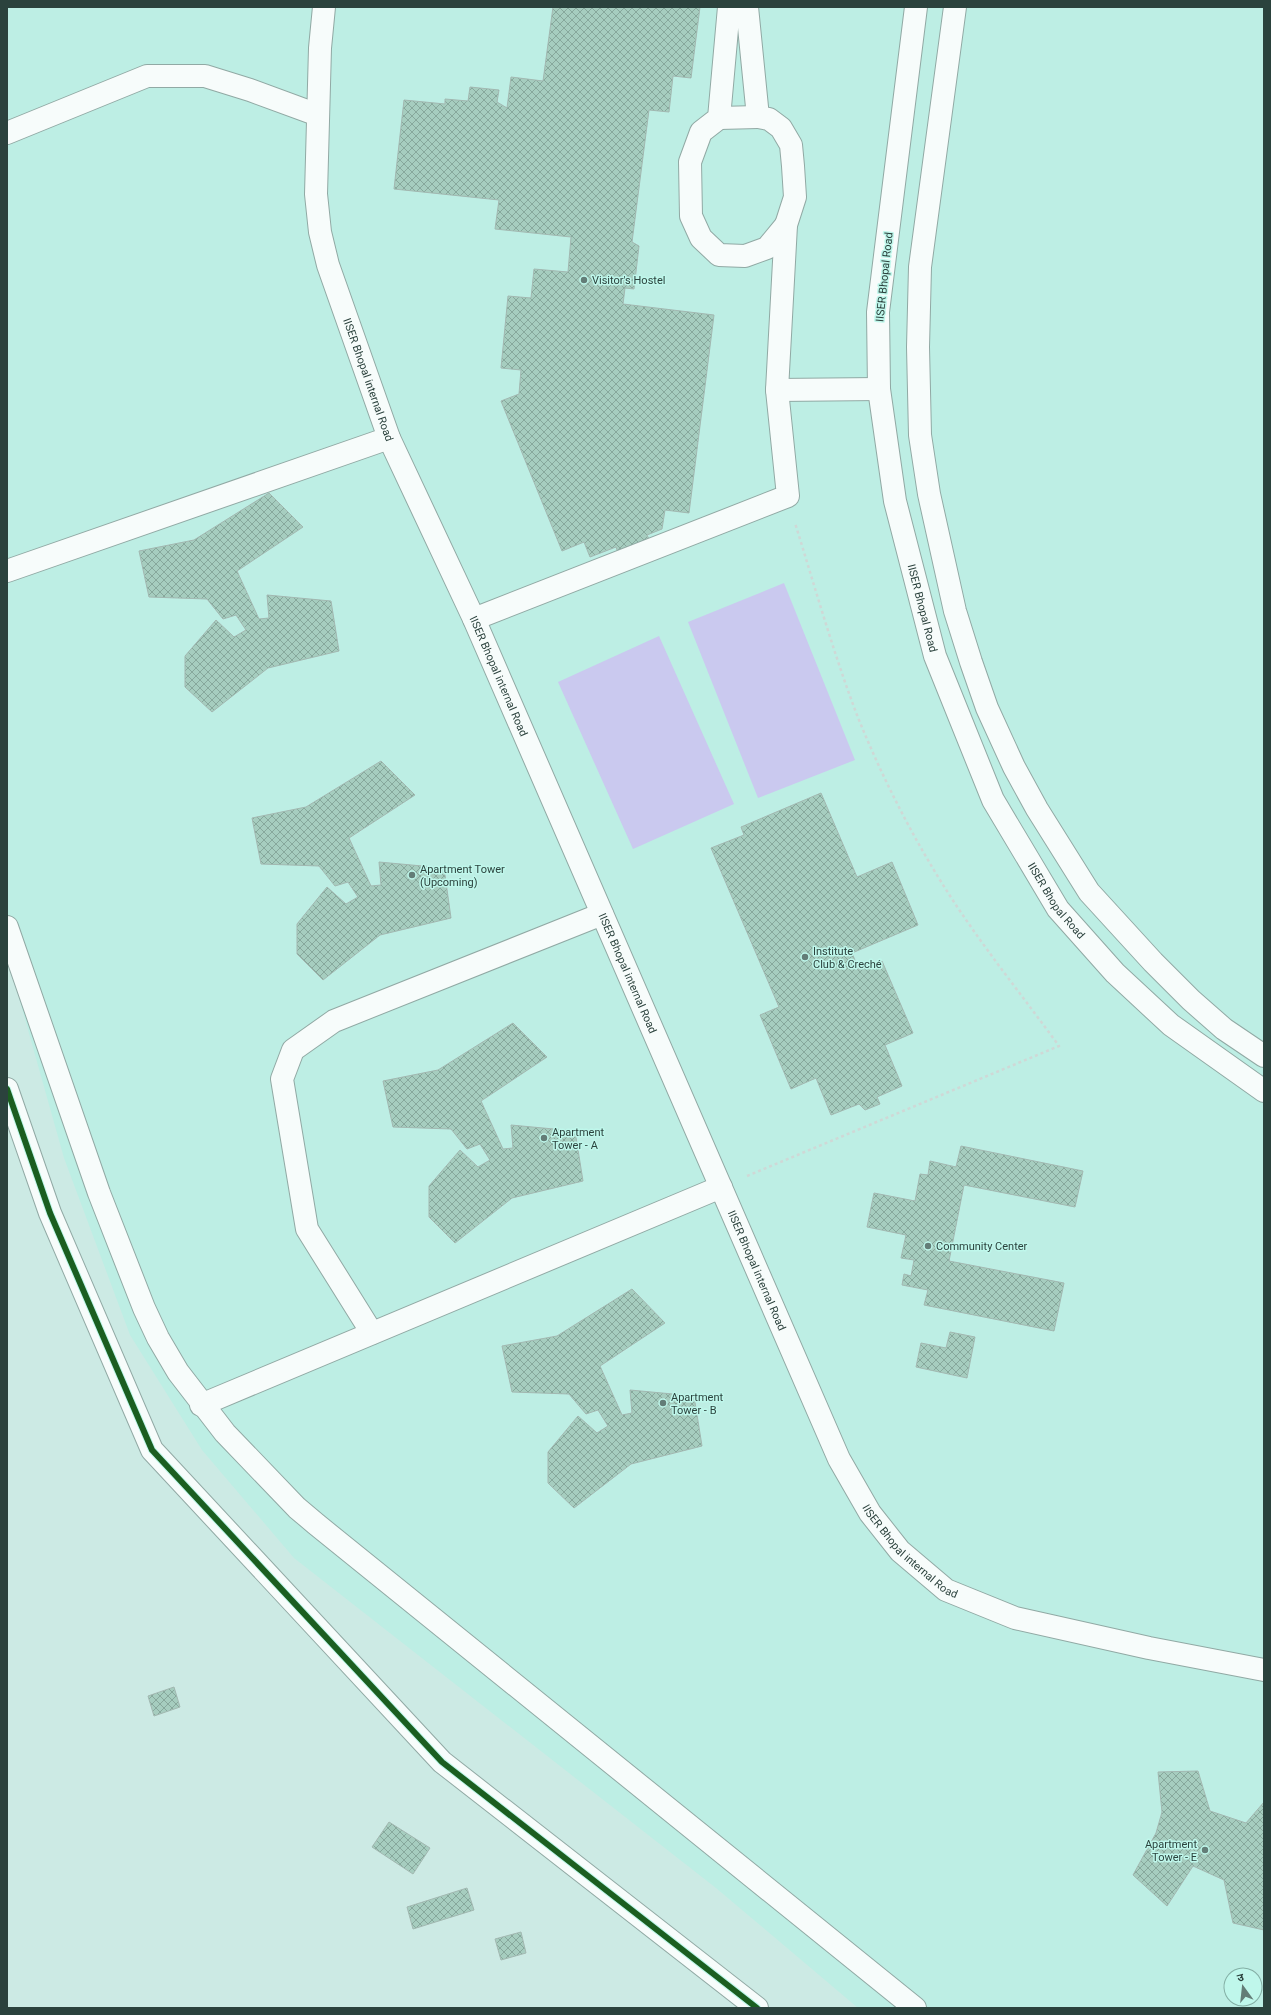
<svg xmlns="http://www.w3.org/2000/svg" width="1271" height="2015" font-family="Roboto,'Noto Sans Devanagari',sans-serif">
  <defs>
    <pattern id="building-cross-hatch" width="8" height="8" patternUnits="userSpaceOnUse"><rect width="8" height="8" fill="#a6cdbf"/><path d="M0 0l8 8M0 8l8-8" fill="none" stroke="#87a89c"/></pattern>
  </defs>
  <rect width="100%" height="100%" fill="#cceae4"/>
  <path fill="#bdeee4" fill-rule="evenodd" d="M7 7H1264V2008H858L716 1888 294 1558 202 1450 130 1335 64 1158 7 955ZM1231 1975H1255V1999H1231Z"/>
  <g fill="#cac9ef">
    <polygon points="784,583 855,760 758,798 688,622"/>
    <polygon points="659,636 734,804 633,849 558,682"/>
  </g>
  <g fill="url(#building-cross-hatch)" stroke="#a2b8b1">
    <polygon points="553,7 700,7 691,78 673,76 669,112 649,110 632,242 639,246 634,289 625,288 623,304 714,315 689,513 665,510 662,529 647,535 650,541 618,553 616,547 590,557 584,542 562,551 501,401 519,394 521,370 501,368 508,296 531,298 534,269 568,272 571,237 495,229 499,200 394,189 404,100 445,104 445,99 468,101 470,87 499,90 497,102 507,108 511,77 543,81"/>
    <polygon points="269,493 303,527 237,571 259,619 269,618 267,595 331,601 339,651 268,668 212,712 185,687 185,656 216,620 234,637 246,630 236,615 223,619 207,599 149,597 139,551 194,540"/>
    <polygon points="381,761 415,795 349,838 371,886 381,885 379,862 444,868 451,918 380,935 323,980 297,954 297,924 327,887 346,904 358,897 348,882 335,886 319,866 261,864 252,818 306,807"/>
    <polygon points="821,793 857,877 892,862 918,925 852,953 859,970 882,961 913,1033 885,1045 902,1086 877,1097 880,1104 865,1110 859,1104 831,1115 816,1078 791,1089 760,1015 779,1007 711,848 744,835 741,827"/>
    <polygon points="513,1023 547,1057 481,1101 503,1149 513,1148 511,1125 575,1131 583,1181 512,1198 455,1243 429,1217 429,1186 460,1150 478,1167 490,1160 480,1144 467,1149 451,1129 393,1127 383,1081 438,1070"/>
    <polygon points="961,1146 1083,1171 1075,1207 964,1185 949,1261 1064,1283 1054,1331 924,1305 928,1290 902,1285 904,1274 911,1276 914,1260 901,1258 906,1235 867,1227 874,1193 915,1201 920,1174 928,1175 930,1161 956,1167"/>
    <polygon points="632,1289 665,1323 600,1366 622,1415 632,1413 630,1390 694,1396 702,1446 631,1464 574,1508 548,1483 548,1452 578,1416 597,1433 608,1426 598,1410 586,1414 569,1394 512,1392 502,1346 557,1336"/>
    <polygon points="950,1332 975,1337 967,1378 916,1367 921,1343 946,1348"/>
    <polygon points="174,1687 180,1707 154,1716 148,1696"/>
    <polygon points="1198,1771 1210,1811 1246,1823 1264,1802 1264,1930 1233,1923 1224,1880 1193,1866 1167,1906 1133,1875 1156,1833 1162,1812 1158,1772"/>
    <polygon points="389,1822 430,1848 413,1874 372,1847"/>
    <polygon points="467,1888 474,1910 413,1929 407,1907"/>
    <polygon points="521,1932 526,1953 501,1960 495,1939"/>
  </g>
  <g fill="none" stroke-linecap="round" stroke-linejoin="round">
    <g stroke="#91a9a4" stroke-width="24">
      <g id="minor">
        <path id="s1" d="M324 7 320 48 316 194 320 232 328 265 389 438 474 619 839 1459 870 1513 900 1551 946 1590 1015 1618 1149 1648 1264 1670"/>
        <polyline points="729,7 719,118 701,132 690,162 691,216 701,238 719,255 745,256 767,248 786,225"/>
        <path id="s2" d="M916 7 878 312 879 389 895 501 935 656 993 800 1058 909 1115 973 1171 1025 1264 1091"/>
        <polyline points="955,7 920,267 918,347 920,435 929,494 955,611 971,662 987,708 1014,767 1037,809 1089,892 1153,962 1191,1000 1224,1029 1264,1056"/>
        <polyline points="719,118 758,117"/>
        <polyline points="7,133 147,76 205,76 250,90 318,115"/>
        <polyline points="777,390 879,389"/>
        <polyline points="7,571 389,438"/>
        <polyline points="474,619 788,496 777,390 786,225 795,197 793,166 791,145 781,128 769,119 758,117 747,7"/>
        <polyline points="7,927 99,1193 144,1308 158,1338 178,1372 225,1433 297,1508 316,1524 915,2008"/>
        <polyline points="7,1089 50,1213 152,1450 442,1762 757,2008"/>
        <polyline points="372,1333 307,1229 282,1079 293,1050 334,1021 602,914"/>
        <polyline points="201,1405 721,1187"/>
      </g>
    </g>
    <path stroke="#cfd8d6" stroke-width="2.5" stroke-dasharray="3 3" stroke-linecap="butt" d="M747 1176 1059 1046C1024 998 987 952 954 902 916 844 883 780 857 715 833 652 815 587 795 523"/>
    <use href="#minor" stroke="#f7fcfb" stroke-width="22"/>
    <g stroke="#bff7eb" stroke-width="8">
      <polyline id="cycleway" points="7,1089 50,1213 152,1450 442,1762 757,2008"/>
    </g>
    <use href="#cycleway" stroke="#1b5e20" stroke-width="6"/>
  </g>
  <g fill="#637d77" stroke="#bff7eb" stroke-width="1.5">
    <circle cx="584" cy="280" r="4"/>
    <circle cx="412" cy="875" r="4"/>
    <circle cx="805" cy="957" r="4"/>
    <circle cx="544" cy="1138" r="4"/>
    <circle cx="928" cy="1246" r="4"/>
    <circle cx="663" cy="1403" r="4"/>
    <circle cx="1205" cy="1850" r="4"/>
  </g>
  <g text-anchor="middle" stroke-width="3" stroke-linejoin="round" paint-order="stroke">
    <g font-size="11" fill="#2b423d" stroke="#bff7eb">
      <text transform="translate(884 277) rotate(-84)" y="4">IISER Bhopal Road</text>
      <text dy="4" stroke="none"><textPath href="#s1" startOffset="381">IISER Bhopal internal Road</textPath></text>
      <text dy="4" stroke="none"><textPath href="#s2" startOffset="608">IISER Bhopal Road</textPath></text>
      <text dy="4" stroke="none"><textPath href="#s1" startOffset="705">IISER Bhopal internal Road</textPath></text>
      <text dy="4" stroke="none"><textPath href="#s2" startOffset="932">IISER Bhopal Road</textPath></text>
      <text dy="4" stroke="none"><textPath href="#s1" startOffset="1029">IISER Bhopal internal Road</textPath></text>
      <text dy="4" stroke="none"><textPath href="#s1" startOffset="1353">IISER Bhopal internal Road</textPath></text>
      <text dy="4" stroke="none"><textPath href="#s1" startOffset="1677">IISER Bhopal internal Road</textPath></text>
    </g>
    <g font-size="11" fill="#2b423d" stroke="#bff7eb" text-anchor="start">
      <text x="592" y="284">Visitor's Hostel</text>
      <text x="420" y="873">Apartment Tower<tspan x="420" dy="13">(Upcoming)</tspan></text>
      <text x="813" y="955">Institute<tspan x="813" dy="13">Club &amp; Creché</tspan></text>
      <text x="552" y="1136">Apartment<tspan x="552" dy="13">Tower - A</tspan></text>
      <text x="936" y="1250">Community Center</text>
      <text x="671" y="1401">Apartment<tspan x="671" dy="13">Tower - B</tspan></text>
      <text x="1197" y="1848" text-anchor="end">Apartment<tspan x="1197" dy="13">Tower - E</tspan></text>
    </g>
  </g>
  <rect width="1271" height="2015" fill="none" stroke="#2b423d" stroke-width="16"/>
  <g transform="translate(1243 1987) rotate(345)"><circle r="19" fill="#bff7eb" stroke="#84afa5"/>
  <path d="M0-3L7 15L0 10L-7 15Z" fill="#637d77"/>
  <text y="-6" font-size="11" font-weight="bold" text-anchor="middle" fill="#2b423d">उ</text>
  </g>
</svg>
